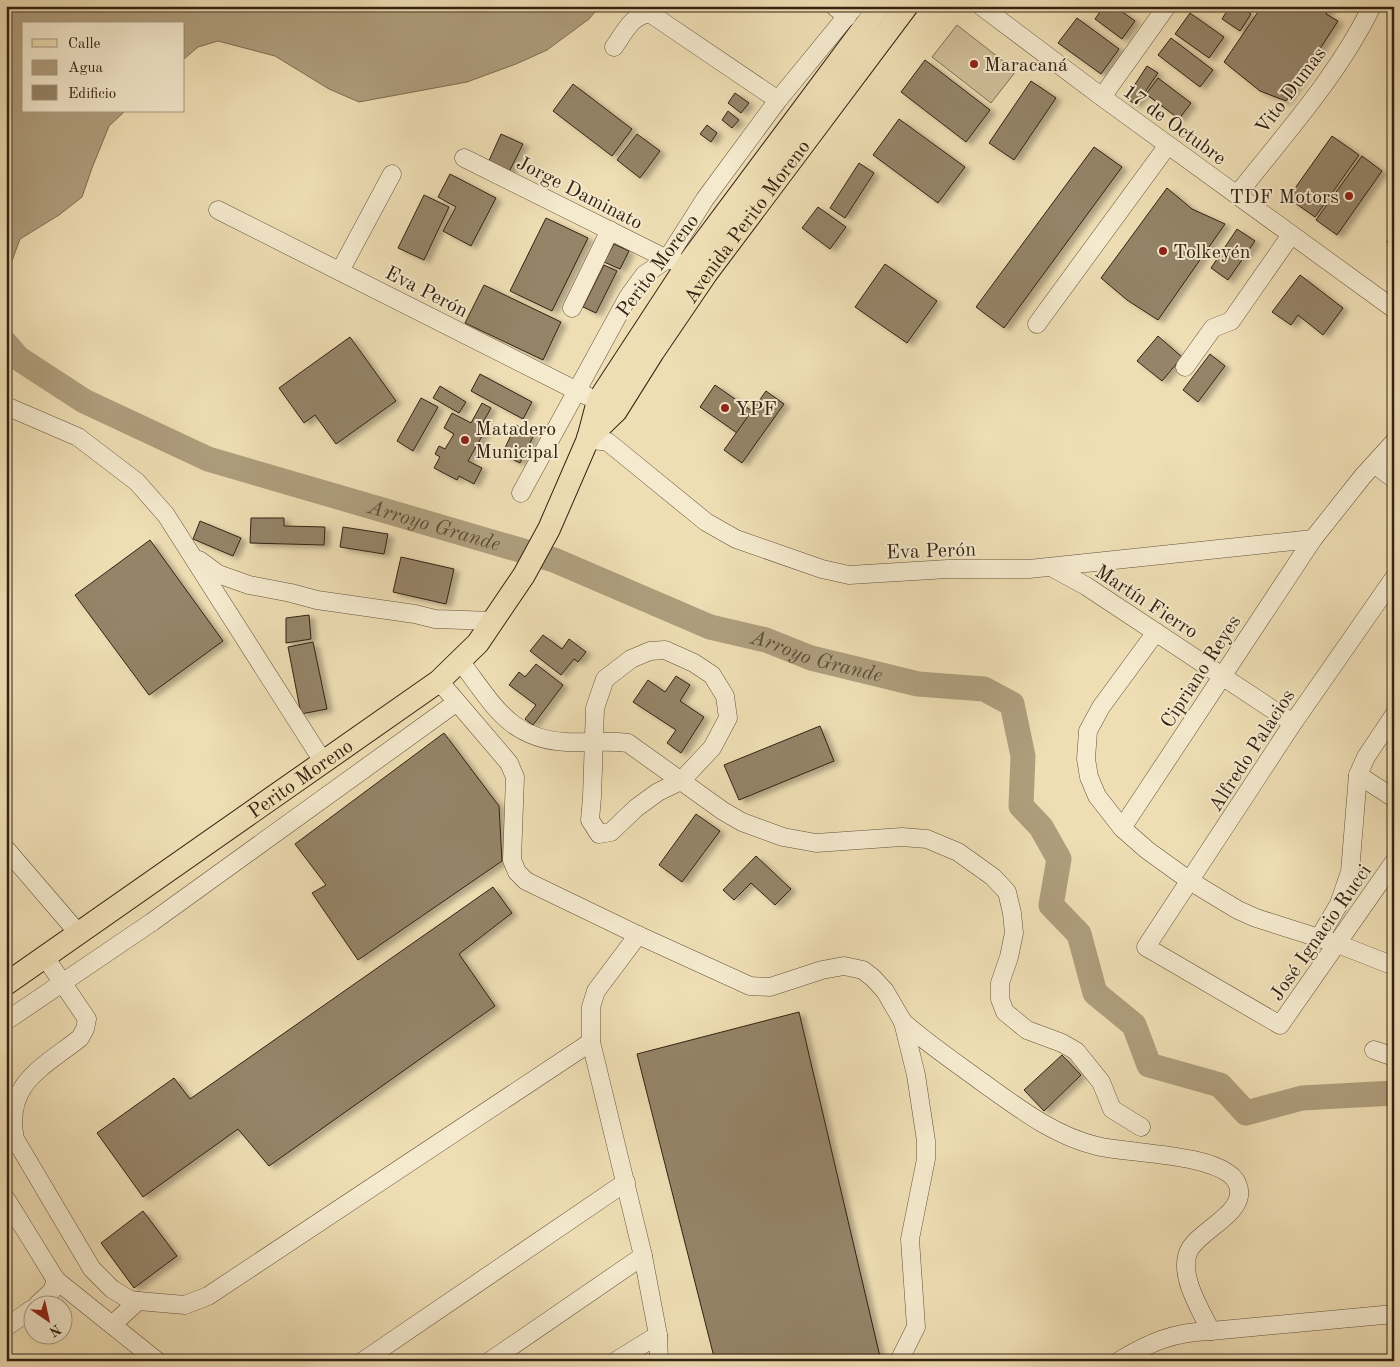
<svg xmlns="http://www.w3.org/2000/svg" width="1400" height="1367" font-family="'Old Standard TT',serif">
  <defs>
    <filter id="shadow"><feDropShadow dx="5.5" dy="3" stdDeviation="2.5" flood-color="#0004"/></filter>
  </defs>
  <rect width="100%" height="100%" fill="#efdeb4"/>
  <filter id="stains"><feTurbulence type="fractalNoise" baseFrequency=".004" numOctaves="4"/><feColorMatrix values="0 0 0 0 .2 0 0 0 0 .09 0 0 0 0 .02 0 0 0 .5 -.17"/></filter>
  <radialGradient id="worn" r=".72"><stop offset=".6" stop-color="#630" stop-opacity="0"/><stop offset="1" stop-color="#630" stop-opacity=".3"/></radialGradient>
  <polygon fill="#cfbe99" stroke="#827056" points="957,25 1016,71 991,103 932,57"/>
  <polygon fill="#af9e7d" stroke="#7e6c53" points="6,6 600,6 589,19 547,50 516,64 467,82 359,102 329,89 275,56 218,41 198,47 184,59 184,24 24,24 24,111 125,111 109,126 92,168 82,197 59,215 20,239 6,277"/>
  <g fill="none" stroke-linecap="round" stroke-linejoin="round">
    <path stroke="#af9e7d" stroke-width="25" id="s1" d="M6 344 18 358 84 401 208 459 554 560 710 627 766 640 811 658 918 684 984 689 1012 704 1023 756 1021 806 1041 827 1059 859 1051 905 1079 934 1095 993 1134 1025 1149 1065 1220 1085 1246 1113 1302 1098 1394 1093"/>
  </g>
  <g fill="#958467" stroke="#342213" filter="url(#shadow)">
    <polygon points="1104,6 1114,6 1135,21 1122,39 1095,19"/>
    <polygon points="1230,6 1239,6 1251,14 1240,31 1222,19"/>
    <polygon points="1262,6 1331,6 1326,14 1338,21 1286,101 1260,91 1224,62"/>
    <polygon points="1190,13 1224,37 1209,58 1175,34"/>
    <polygon points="1077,18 1119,49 1101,74 1058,43"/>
    <polygon points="1171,38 1213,70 1200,87 1158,55"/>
    <polygon points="925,60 990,110 966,142 901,92"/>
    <polygon points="1147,66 1158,73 1136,105 1126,98"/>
    <polygon points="1158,78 1191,103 1179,119 1146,94"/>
    <polygon points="1031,81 1056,98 1014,160 989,143"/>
    <polygon points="573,84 632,129 612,156 553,111"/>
    <polygon points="735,93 749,103 741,113 728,103"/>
    <polygon points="728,111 739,120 732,128 722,120"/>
    <polygon points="899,119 965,167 938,203 873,155"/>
    <polygon points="707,125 717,133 711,142 700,134"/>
    <polygon points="501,134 523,144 508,174 487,165"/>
    <polygon points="637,134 660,151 640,178 617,160"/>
    <polygon points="1332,136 1359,155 1315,217 1288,198"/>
    <polygon points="1094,147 1122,167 1004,328 976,307"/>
    <polygon points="1362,156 1382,171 1337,235 1316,220"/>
    <polygon points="859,163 874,173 845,218 830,208"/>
    <polygon points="450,174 496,198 471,246 443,231 456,207 438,197"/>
    <polygon points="1167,188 1192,209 1225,224 1158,320 1127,300 1101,278"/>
    <polygon points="424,195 449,207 424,260 398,248"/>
    <polygon points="818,207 846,227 830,249 802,228"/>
    <polygon points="546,218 588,238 552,311 510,291"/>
    <polygon points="1237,229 1255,241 1228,280 1211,268"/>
    <polygon points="1394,232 1394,246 1387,242"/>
    <polygon points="614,244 629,251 620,269 604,262"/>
    <polygon points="885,264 937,301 907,343 855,307"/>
    <polygon points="604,265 617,271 596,313 583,307"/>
    <polygon points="1300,275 1343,308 1323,335 1298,315 1291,325 1272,312"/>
    <polygon points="484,285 561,322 543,360 465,323"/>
    <polygon points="1158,336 1182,357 1162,381 1137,361"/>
    <polygon points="350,337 396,401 336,444 315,415 304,423 279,388"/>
    <polygon points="1210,354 1225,366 1198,402 1183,390"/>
    <polygon points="480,374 532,402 523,419 471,391"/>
    <polygon points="715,385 752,411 737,433 700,407"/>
    <polygon points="440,386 466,402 459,413 433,398"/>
    <polygon points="766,391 784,404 742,463 724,450"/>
    <polygon points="421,398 438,407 413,451 397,441"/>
    <polygon points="482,403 491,408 481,426 486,429 468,461 482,468 474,484 459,476 457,480 434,468 440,457 435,454 439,446 445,449 454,434 444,428 452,413 471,423"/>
    <polygon points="516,425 534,435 520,463 502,454"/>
    <polygon points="251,518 284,518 284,526 325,527 324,545 250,543"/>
    <polygon points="200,521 241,538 233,556 193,539"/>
    <polygon points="343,527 388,534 384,554 340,547"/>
    <polygon points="150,540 223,641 149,695 75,595"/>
    <polygon points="401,557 454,569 446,604 393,592"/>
    <polygon points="309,615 311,639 286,643 286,618"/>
    <polygon points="543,635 562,649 569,639 586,652 578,662 574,659 561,675 530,651"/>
    <polygon points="313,642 327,709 301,714 288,647"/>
    <polygon points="536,664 563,685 533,725 525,719 536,705 509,685 519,672 525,677"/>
    <polygon points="676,676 690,685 680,701 704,717 681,753 667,743 676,730 633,702 648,680 665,692"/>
    <polygon points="820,726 834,761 739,800 724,765"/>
    <polygon points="444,733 499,806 502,861 358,960 312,893 326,885 295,844"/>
    <polygon points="696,814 720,831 682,882 659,865"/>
    <polygon points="756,856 791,889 775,905 751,883 734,900 723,890"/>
    <polygon points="493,887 512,913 459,954 495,1006 269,1166 238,1129 143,1197 97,1133 174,1078 190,1099"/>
    <polygon points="799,1012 881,1361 715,1361 637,1054"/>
    <polygon points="1062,1055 1081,1075 1044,1111 1024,1090"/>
    <polygon points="143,1211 177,1256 134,1288 101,1243"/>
  </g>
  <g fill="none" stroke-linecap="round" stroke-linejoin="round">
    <g stroke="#63513b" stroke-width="19">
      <g id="minor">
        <polyline points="834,6 847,17"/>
        <polyline points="981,6 1102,97 1394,309"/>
        <path d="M614 47C623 35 633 12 651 14L778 100"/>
        <polyline points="1102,97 1167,6"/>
        <polyline points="464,158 667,259 675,261"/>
        <path d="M1237 195C1284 135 1338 76 1372 6"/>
        <polyline points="218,210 587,396"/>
        <polyline points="340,271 392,174"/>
        <polyline points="572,308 610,230"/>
        <polyline points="1037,324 1168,145"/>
        <polyline points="1185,367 1213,328 1231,321 1291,235"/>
        <polyline points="6,406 78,437 137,482 166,515 324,763"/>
        <polyline points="588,439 608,442 706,522 736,539 822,569 849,575 948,569 1029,569 1313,539"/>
        <polyline points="1374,464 1394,479"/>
        <polyline points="521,493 628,297 644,275 667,259 705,199 778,100 855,6"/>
        <polyline points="199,560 218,574 249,585 291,593 317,600 415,614 435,619 494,621"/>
        <polyline points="1051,567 1086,586 1293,723"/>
        <polyline points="1394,578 1293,723 1146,947 1280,1025 1394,862"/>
        <polyline points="1156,632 1101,707 1088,731 1086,759 1089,777 1097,796 1122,828 1147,850 1190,881 1238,910 1256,918 1338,944 1394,966"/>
        <polygon points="665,650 694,663 712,675 725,696 728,718 712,748 681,781 658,792 636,808 611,832 599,834 590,820 592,797 595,708 605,679 631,659 650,651"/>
        <path d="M460 661C492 702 508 739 566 742 587 743 607 740 628 743L723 811 742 822 783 837 816 843 902 837 927 839 958 852 993 877 1007 892 1012 913 1014 933 1009 957 1000 983V999L1005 1012 1027 1030 1062 1043 1076 1051 1101 1082 1112 1109 1141 1127"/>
        <polyline points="439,681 509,763 515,777 512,860 517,872 526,881 638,935 750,986 770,987 822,970 844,966 863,970 873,978 885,991 903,1022 916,1075 926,1141 926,1159 910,1239 916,1327 899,1361"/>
        <polyline points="1358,775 1394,798"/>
        <polyline points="1122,828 1313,539 1363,476 1394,442"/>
        <polyline points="6,849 79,934"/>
        <polyline points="638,935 596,991 591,1007 591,1042 643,1256 658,1335 659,1361"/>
        <polyline points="1319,938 1339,904 1350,872 1358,775 1366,757 1394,715"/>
        <path d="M45 957 87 1019 85 1029 80 1038C42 1068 4 1084 15 1139L92 1269 112 1289 130 1300 138 1301"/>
        <polyline points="6,1021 152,922 457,702"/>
        <path d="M903 1022C928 1044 955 1062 982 1082 1017 1107 1054 1136 1097 1146 1127 1154 1223 1153 1237 1183 1251 1213 1196 1230 1188 1253 1179 1276 1201 1311 1211 1331L1394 1314"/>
        <polyline points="1374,1050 1394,1057"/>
        <polyline points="6,1199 56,1280 52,1291 38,1304"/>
        <polyline points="56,1280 157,1361"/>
        <polyline points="113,1324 138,1301 185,1305 208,1296 591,1042"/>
        <polyline points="6,1327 32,1309"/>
        <polyline points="363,1361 626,1182"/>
        <polyline points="490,1361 643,1256"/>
        <polyline points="616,1361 658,1335"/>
        <path d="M1119 1361C1150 1342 1174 1332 1211 1331"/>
      </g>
    </g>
    <g stroke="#342213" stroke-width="24">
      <g id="major">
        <path id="s2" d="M588 438 616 411 653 352 706 274 907 6"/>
        <path id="s3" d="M6 984 439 681 478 643 524 575 549 529 588 439 598 401 687 265 880 6"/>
      </g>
    </g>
    <use href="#minor" stroke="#f5eace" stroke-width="18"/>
    <use href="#major" stroke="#efdeb4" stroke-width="22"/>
  </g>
  <g fill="#8f2418" stroke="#f5eace" stroke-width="2">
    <circle cx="974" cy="64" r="5"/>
    <circle cx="1349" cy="196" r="5"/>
    <circle cx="1163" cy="251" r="5"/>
    <circle cx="725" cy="408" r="5"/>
    <circle cx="465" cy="440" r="5"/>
  </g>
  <g text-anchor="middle" stroke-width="4" stroke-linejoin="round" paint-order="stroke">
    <g font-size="20" fill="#342213" stroke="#f5eace" text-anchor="start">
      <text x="984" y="71">Maracaná</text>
      <text x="1339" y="203" text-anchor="end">TDF Motors</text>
      <text x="1173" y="258">Tolkeyén</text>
      <text x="735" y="415">YPF</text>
      <text x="475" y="435">Matadero<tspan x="475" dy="23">Municipal</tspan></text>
    </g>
    <g font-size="20" fill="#342213" stroke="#f5eace">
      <text transform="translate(1290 90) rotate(-53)" y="7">Vito Dumas</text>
      <text transform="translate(1175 124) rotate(36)" y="7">17 de Octubre</text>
      <text transform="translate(580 192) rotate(27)" y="7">Jorge Daminato</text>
      <text dy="7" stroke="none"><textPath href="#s2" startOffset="269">Avenida Perito Moreno</textPath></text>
      <text transform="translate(657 265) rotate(-53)" y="7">Perito Moreno</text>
      <text transform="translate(427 291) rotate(27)" y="7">Eva Perón</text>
      <text transform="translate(931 550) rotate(-2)" y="7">Eva Perón</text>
      <text transform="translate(1147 601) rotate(33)" y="7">Martín Fierro</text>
      <text transform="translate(1200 671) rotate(-57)" y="7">Cipriano Reyes</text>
      <text transform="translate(1251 750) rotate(-57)" y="7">Alfredo Palacios</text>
      <text dy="7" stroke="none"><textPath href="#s3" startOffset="359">Perito Moreno</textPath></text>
      <text transform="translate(1320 932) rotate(-55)" y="7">José Ignacio Rucci</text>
    </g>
    <g font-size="21" font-style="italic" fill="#5f4d38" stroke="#f5eace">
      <text dy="7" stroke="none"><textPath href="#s1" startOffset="470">Arroyo Grande</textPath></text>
      <text dy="7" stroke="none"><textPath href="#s1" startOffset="875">Arroyo Grande</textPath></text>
    </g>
  </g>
  <rect width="1400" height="1367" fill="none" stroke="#efdeb4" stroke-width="25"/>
  <rect x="8" y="8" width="1385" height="1352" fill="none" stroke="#342213" stroke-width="2.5"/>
  <rect x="12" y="12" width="1375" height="1342" fill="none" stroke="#342213"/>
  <rect x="22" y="22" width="162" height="90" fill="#f5eace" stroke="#a89a83"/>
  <rect x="32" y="39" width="25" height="8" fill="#efdeb4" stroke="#a89a83"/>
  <text x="68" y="48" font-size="15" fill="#342213">Calle</text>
  <rect x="32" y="60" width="25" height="15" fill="#af9e7d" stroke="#a89a83"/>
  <text x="68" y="72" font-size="15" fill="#342213">Agua</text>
  <rect x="32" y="85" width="25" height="15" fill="#958467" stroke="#a89a83"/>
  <text x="68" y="98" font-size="15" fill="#342213">Edificio</text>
  <g transform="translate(48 1320) rotate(146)"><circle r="24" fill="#f5eace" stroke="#a89a83"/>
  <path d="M0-4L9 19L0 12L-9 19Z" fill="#8f2418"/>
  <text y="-8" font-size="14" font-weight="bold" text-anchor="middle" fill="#342213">N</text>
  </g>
  <rect width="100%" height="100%" filter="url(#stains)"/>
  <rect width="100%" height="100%" fill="url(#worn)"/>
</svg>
